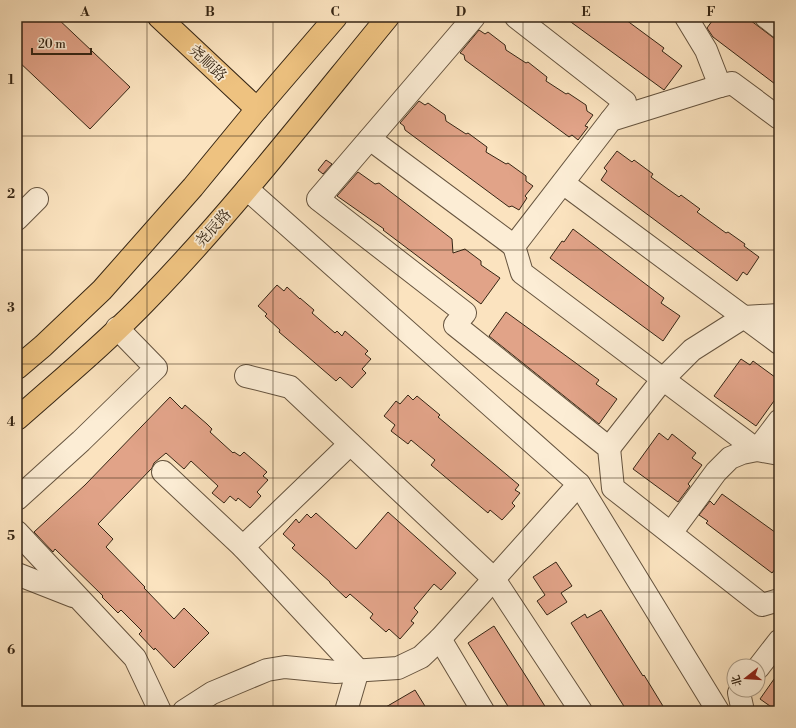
<svg xmlns="http://www.w3.org/2000/svg" width="796" height="728" font-family="'Libre Bodoni','Noto Serif SC',serif">
  <rect width="100%" height="100%" fill="#fbe3bf"/>
  <filter id="stains"><feTurbulence type="fractalNoise" baseFrequency=".005" numOctaves="4"/><feColorMatrix values="0 0 0 0 .2 0 0 0 0 .09 0 0 0 0 .02 0 0 0 .5 -.17"/></filter>
  <radialGradient id="worn" r=".72"><stop offset=".6" stop-color="#630" stop-opacity="0"/><stop offset="1" stop-color="#630" stop-opacity=".3"/></radialGradient>
  <g fill="#e1a388" stroke="#352514">
    <polygon points="17,17 56,17 130,87 90,129 17,60"/>
    <polygon points="564,17 622,17 664,48 662,51 682,66 664,90"/>
    <polygon points="715,17 746,17 779,42 779,87 713,37 707,28"/>
    <polygon points="479,30 485,34 488,32 505,45 506,50 526,63 528,62 547,77 546,81 566,94 568,93 586,105 587,111 593,115 585,126 588,127 578,140 572,135 569,137 465,60 464,55 460,53"/>
    <polygon points="419,101 425,105 428,103 445,115 446,121 466,134 468,133 487,147 486,152 506,164 508,163 526,176 526,181 533,186 525,196 527,198 519,210 512,206 509,207 405,130 404,126 400,123"/>
    <polygon points="617,151 632,162 634,160 653,174 651,177 679,197 681,195 700,209 697,212 726,233 728,232 745,244 744,246 759,257 747,275 743,272 737,281 601,180 607,171 604,168"/>
    <polygon points="326,160 332,164 323,174 318,170"/>
    <polygon points="358,172 375,184 379,183 452,239 453,253 465,249 481,261 481,265 500,278 481,304 383,230 384,229 337,196"/>
    <polygon points="573,229 664,298 661,303 680,316 663,341 550,258 562,241 564,242"/>
    <polygon points="277,285 284,291 287,287 300,299 300,298 314,310 312,313 335,333 337,331 342,336 345,331 368,351 365,354 371,359 362,369 366,373 352,388 340,377 336,381 279,332 280,330 265,316 267,314 258,306"/>
    <polygon points="506,312 599,380 596,384 617,399 599,424 489,336"/>
    <polygon points="741,359 750,365 753,361 779,380 779,394 756,426 714,396"/>
    <polygon points="408,395 413,400 417,396 440,415 438,417 519,485 515,490 520,493 512,503 515,506 502,520 490,510 488,513 431,465 435,460 411,440 408,444 391,431 395,425 384,416 396,401 400,404"/>
    <polygon points="170,397 182,409 185,405 207,424 212,429 210,432 233,453 234,452 240,456 244,452 267,472 263,476 268,480 257,492 261,496 250,508 238,498 236,501 230,496 224,503 212,493 218,486 191,461 184,469 166,453 154,463 152,468 98,524 113,539 106,547 145,587 144,588 174,619 184,608 209,633 174,668 155,648 154,650 139,634 142,631 121,610 118,613 102,597 103,596 55,549 53,552 34,532 85,485"/>
    <polygon points="659,433 668,440 672,434 696,453 692,458 702,465 688,484 690,486 678,502 633,469"/>
    <polygon points="722,494 779,535 779,564 772,573 706,523 708,521 699,515 710,501 714,505"/>
    <polygon points="388,512 456,573 441,590 434,584 414,608 418,612 411,621 414,623 400,639 389,629 386,632 370,618 373,614 350,594 346,598 330,583 330,582 292,548 295,545 283,534 296,519 299,523 307,514 311,518 316,513 356,549"/>
    <polygon points="556,562 572,586 561,593 567,602 547,615 537,601 545,595 533,577"/>
    <polygon points="601,610 643,676 644,675 666,711 627,711 571,623 585,614 587,618"/>
    <polygon points="494,626 548,711 511,711 492,681 468,643"/>
    <polygon points="779,672 779,711 777,711 760,699"/>
    <polygon points="415,690 428,711 379,711"/>
  </g>
  <g fill="none" stroke-linecap="round" stroke-linejoin="round">
    <g stroke="#66543f" stroke-width="24">
      <g id="minor">
        <polyline points="474,17 318,199 465,313 455,325 609,448 613,488 762,605 779,600"/>
        <polyline points="516,17 625,102 611,120"/>
        <polyline points="686,17 706,50 720,86 732,83 779,118"/>
        <polyline points="766,17 779,27"/>
        <polyline points="720,86 611,120 514,246 522,273 757,450 779,454"/>
        <polyline points="370,139 514,246"/>
        <polyline points="563,183 779,343"/>
        <polyline points="17,219 37,199"/>
        <polyline points="246,376 290,387 494,579 581,711"/>
        <polyline points="609,448 663,379 692,350 744,317 779,315"/>
        <polyline points="163,472 243,547 358,670 346,711"/>
        <polyline points="579,484 718,711"/>
        <polyline points="17,499 81,441 156,368 117,328"/>
        <polyline points="17,532 135,658 160,711"/>
        <polyline points="671,533 716,472 730,458 742,453 757,450 779,421"/>
        <polyline points="243,547 350,444"/>
        <polyline points="17,574 73,596"/>
        <polyline points="440,639 483,711"/>
        <polyline points="758,668 779,641"/>
        <polyline points="741,690 739,693 743,711"/>
        <polyline points="184,711 212,693 267,670 285,667 336,672 398,668 421,657 440,639 579,484 247,189"/>
      </g>
    </g>
    <g stroke="#352514" stroke-width="24">
      <g id="major">
        <polyline points="159,17 257,109"/>
        <polyline points="17,368 43,346 102,290 193,187 257,109 336,17"/>
        <path d="M17 419C61 380 108 341 149 298 234 210 310 112 388 17"/>
      </g>
    </g>
    <use href="#minor" stroke="#fcedd5" stroke-width="22"/>
    <use href="#major" stroke="#eec280" stroke-width="22"/>
  </g>
  <path fill="none" stroke="#352514" stroke-width="1" stroke-opacity="0.55" d="M147 17V711M273 17V711M398 17V711M523 17V711M649 17V711M17 136H779M17 250H779M17 364H779M17 478H779M17 592H779"/>
  <g text-anchor="middle" stroke-width="3.5" stroke-linejoin="round" paint-order="stroke">
    <g font-size="15" fill="#352514" stroke="#fcedd5">
      <text transform="translate(208 63) rotate(43)" y="5">尧顺路</text>
      <text transform="translate(213 228) rotate(-48)" y="5">尧辰路</text>
    </g>
  </g>
  <rect width="796" height="728" fill="none" stroke="#fbe3bf" stroke-width="44"/>
  <g transform="translate(746 678) rotate(253)"><circle r="19" fill="#fcedd5" stroke="#ac9d88"/>
  <path d="M0-3L7 15L0 10L-7 15Z" fill="#8f2418"/>
  <text y="-6" font-size="11" font-weight="bold" text-anchor="middle" fill="#352514">北</text>
  </g>
  <path d="M32 48v6h59v-6" fill="none" stroke="#352514" stroke-width="2"/>
  <text x="38" y="48" font-size="12" fill="#352514" stroke="#fcedd5" stroke-width="3" paint-order="stroke">20 m</text>
  <rect x="22" y="22" width="752" height="684" fill="none" stroke="#352514" stroke-width="1.5"/>
  <g font-size="13" text-anchor="middle" font-weight="bold" fill="#352514">
    <text x="85" y="16">A</text>
    <text x="210" y="16">B</text>
    <text x="335" y="16">C</text>
    <text x="461" y="16">D</text>
    <text x="586" y="16">E</text>
    <text x="711" y="16">F</text>
    <text x="11" y="84">1</text>
    <text x="11" y="198">2</text>
    <text x="11" y="312">3</text>
    <text x="11" y="426">4</text>
    <text x="11" y="540">5</text>
    <text x="11" y="654">6</text>
  </g>
  <rect width="100%" height="100%" filter="url(#stains)"/>
  <rect width="100%" height="100%" fill="url(#worn)"/>
</svg>
